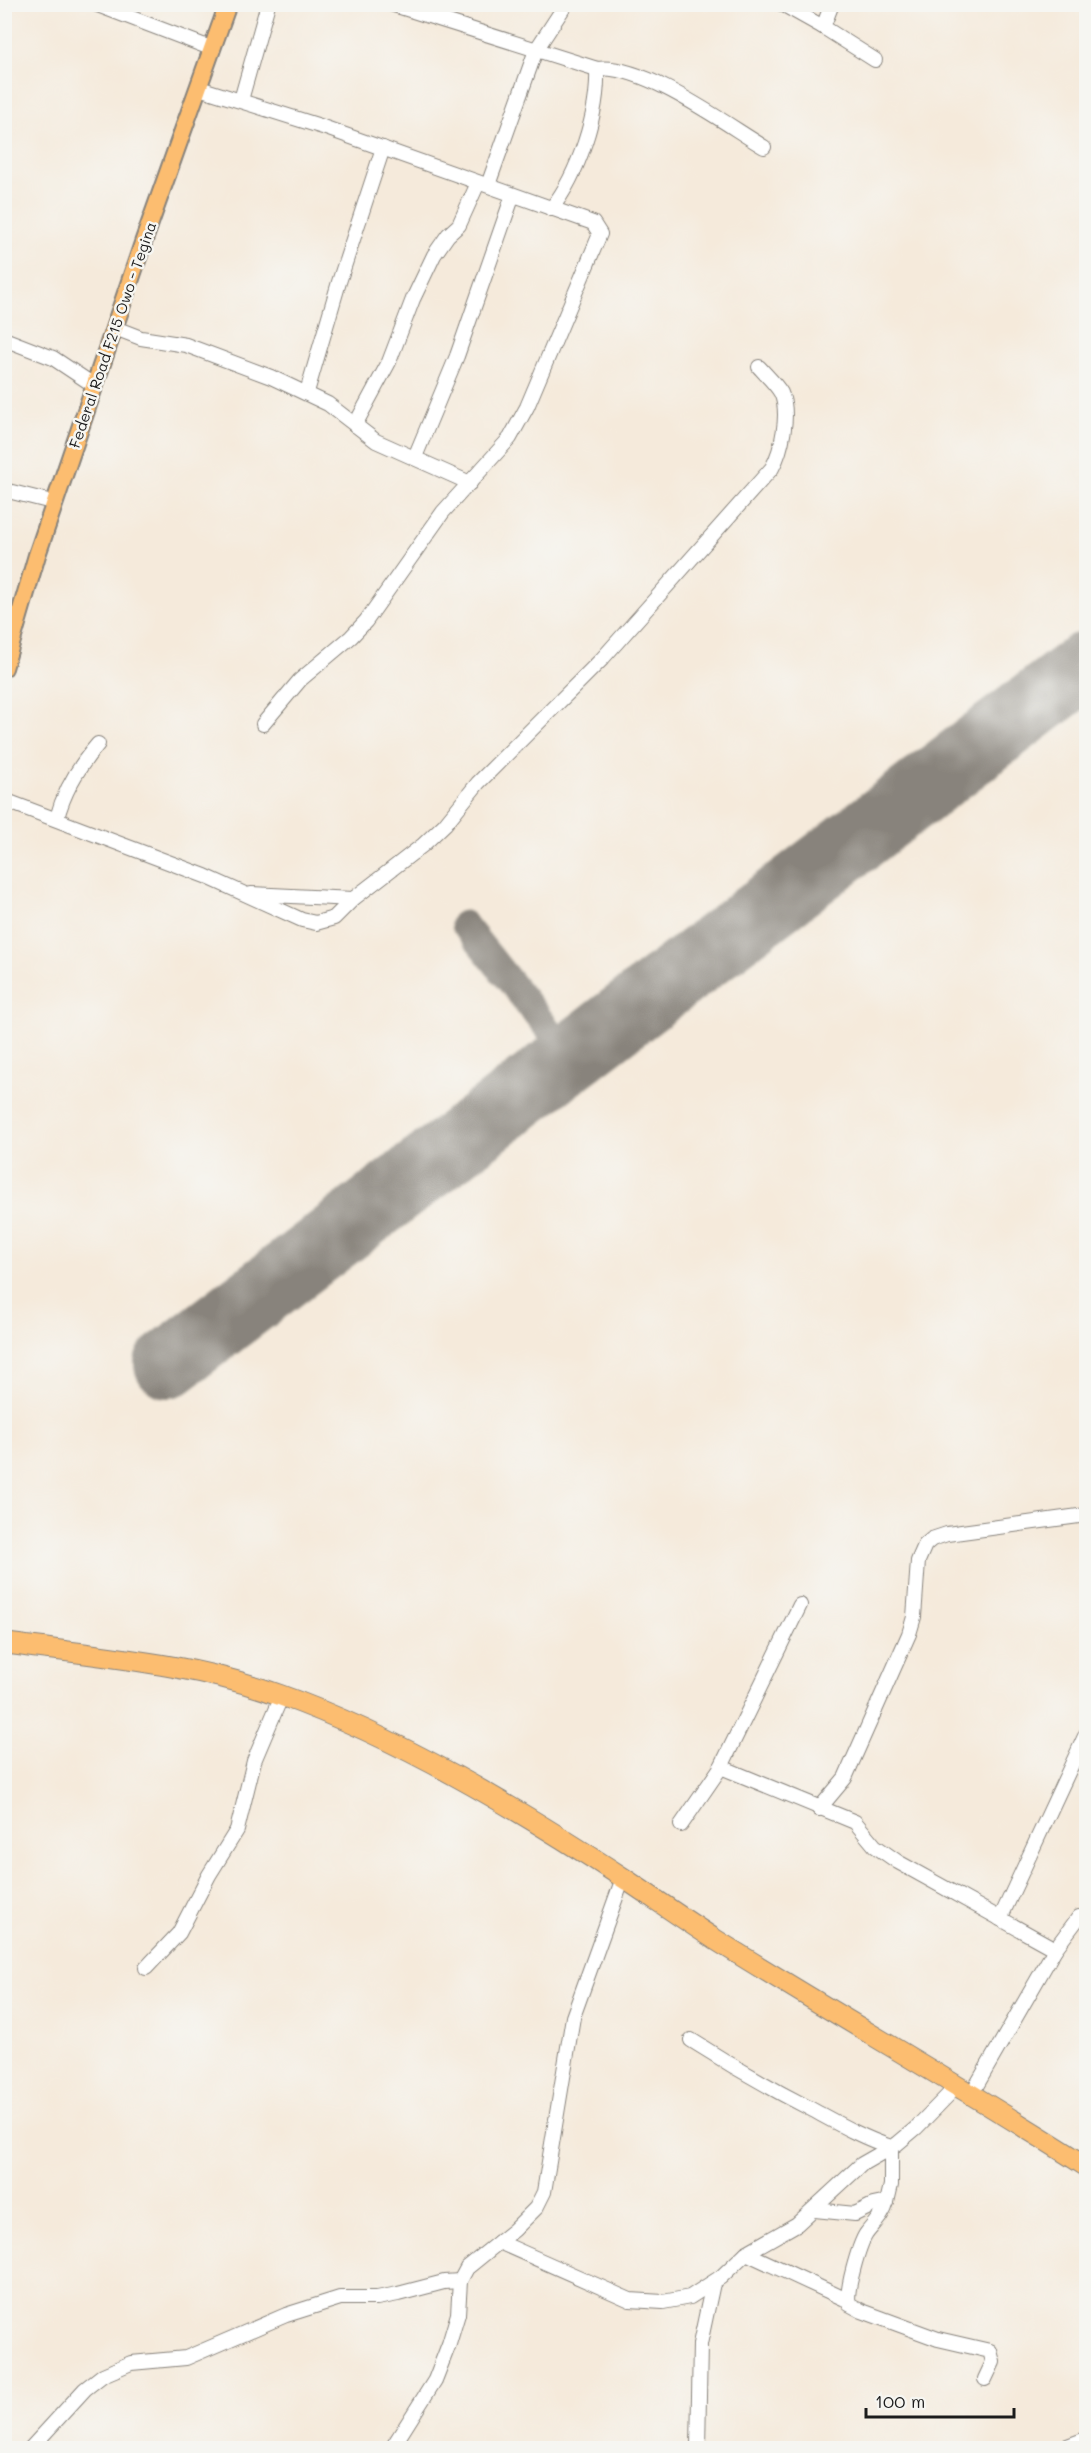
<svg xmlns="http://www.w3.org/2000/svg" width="1091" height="2453" font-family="Mali,sans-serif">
  <rect width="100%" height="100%" fill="#f6f6f2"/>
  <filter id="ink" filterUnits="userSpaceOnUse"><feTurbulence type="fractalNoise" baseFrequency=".0167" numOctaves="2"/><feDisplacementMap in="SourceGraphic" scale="12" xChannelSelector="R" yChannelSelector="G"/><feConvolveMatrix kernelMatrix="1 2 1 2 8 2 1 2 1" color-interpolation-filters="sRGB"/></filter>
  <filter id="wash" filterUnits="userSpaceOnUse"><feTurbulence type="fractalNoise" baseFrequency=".008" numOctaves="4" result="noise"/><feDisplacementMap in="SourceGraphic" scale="24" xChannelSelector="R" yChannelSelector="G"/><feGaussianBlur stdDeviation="1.35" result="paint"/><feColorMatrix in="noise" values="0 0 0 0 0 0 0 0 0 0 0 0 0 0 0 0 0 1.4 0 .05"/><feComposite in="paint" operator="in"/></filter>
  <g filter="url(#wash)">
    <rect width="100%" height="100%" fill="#f5eadb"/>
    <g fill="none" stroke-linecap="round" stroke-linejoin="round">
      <polyline stroke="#88837c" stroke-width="27" points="464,924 571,1058"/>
      <polyline stroke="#88837c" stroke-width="68" points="168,1364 1086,665"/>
    </g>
  </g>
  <g filter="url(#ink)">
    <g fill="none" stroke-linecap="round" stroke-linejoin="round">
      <g stroke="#88837c" stroke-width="16">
        <g id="minor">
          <polyline points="95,4 213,49"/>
          <path d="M391 4 597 69C643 63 724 123 764 147"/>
          <polyline points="782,4 823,27 875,60"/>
          <polyline points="823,27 832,4"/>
          <polyline points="199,88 323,127 593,223 600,234 527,407 510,438 443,512 366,621 351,637 300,680 263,724"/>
          <polyline points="241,100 268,4"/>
          <polyline points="488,185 536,50 566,4"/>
          <path d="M551 209C578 175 599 113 597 69"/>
          <polyline points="115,328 141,338 186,345 271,377 328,404 376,441 470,483"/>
          <polyline points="4,339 53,358 95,386"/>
          <polyline points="307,392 339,282 383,148"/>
          <polyline points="355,425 389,362 413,299 434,255 448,235 459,225 478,183"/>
          <polyline points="415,457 457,356 513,195"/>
          <polyline points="4,490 56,503"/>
          <path d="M4 800 205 876 302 920 316 923 334 918 353 899 423 845 445 824 478 783 602 659 772 468C782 450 790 413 781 393 776 384 766 375 759 367"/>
          <path d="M57 818C64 791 79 766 98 744"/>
          <polyline points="251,894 353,899"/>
          <polyline points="721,1767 855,1822 875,1846 898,1862 1055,1949"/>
          <polyline points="819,1809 845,1778 909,1634 914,1617 918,1561 925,1545 932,1539 947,1534 1086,1515"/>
          <polyline points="681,1825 721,1767 800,1605"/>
          <polyline points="1000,1919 1086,1734"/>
          <polyline points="146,1968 179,1933 209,1875 237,1830 254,1761 282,1695"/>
          <path d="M691 2040C730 2065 770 2088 811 2109 837 2123 863 2138 891 2147V2185L887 2202 873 2205 855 2214 815 2210"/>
          <polyline points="971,2095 1055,1949 1079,1917"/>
          <path d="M887 2202C883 2216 874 2223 866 2234 859 2245 845 2292 849 2304L862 2311 938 2339 990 2351 993 2362 985 2379"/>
          <polyline points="499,2242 630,2300 663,2302 690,2297 721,2277 746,2253 797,2224 862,2164 897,2144 916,2128 957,2086"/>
          <polyline points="746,2253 847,2300"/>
          <polyline points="31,2448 85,2389 103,2375 131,2363 186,2358 286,2315 340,2298 377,2298 398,2294 444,2282 460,2281"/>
          <polyline points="392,2448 435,2380 449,2344 458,2314 460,2281 467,2268 514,2230 536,2208 544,2192 573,2017 623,1878"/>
          <polyline points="698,2448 700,2344 713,2283"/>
          <polyline points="1062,2448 1086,2439"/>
        </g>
      </g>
      <g stroke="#88837c" stroke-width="20">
        <polyline id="major" points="4,668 37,555 144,240 228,4"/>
      </g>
      <g stroke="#88837c" stroke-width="22">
        <path id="highway" d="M4 1643C96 1656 193 1663 280 1695 398 1737 520 1810 625 1879 655 1899 685 1920 716 1940 839 2017 965 2088 1086 2166"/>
      </g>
      <use href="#minor" stroke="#fff" stroke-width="14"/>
      <use href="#major" stroke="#fcbd6f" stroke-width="16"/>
      <use href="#highway" stroke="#fcbd6f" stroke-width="20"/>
    </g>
  </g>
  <g text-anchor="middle" stroke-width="5" stroke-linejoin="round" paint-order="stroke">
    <g font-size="15" fill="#1c1c1c" stroke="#f6f6f2">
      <text transform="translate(113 335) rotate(-71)" y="5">Federal Road F215 Owo - Tegina</text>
    </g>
  </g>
  <rect width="1091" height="2453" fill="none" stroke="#f6f6f2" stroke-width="24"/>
  <path d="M866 2408v9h148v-9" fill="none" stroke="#1c1c1c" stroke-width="3"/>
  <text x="875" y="2408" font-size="18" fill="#1c1c1c" stroke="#f6f6f2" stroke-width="4.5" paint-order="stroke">100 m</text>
</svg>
